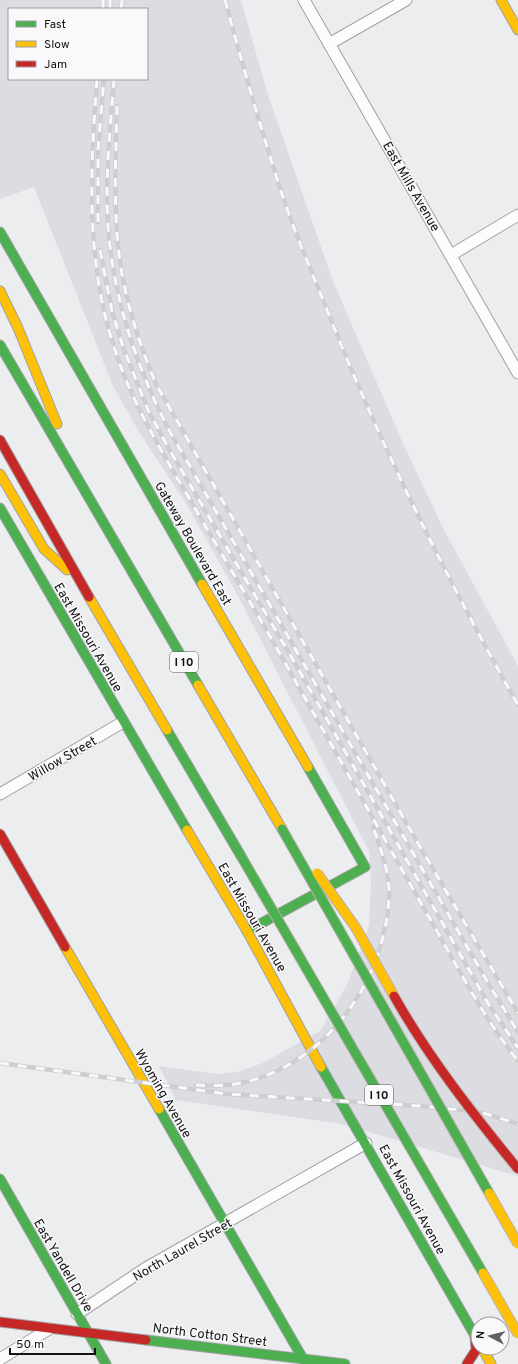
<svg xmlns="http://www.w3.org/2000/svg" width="518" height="1364" font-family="Overpass,sans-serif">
  <rect width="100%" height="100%" fill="#ecedee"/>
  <path fill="#dcdde2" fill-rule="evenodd" d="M0 0H241L268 95 333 281 405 448 444 530 518 666V1176L342 1124 176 1100 159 1066 217 1074 237 1072 263 1063 320 1031 347 985 369 925 371 881 369 851 237 594 185 502 139 432 113 386 34 187 0 199ZM9 9H147V79H9Z"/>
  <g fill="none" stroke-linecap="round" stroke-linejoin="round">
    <g stroke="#a0a1a2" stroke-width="13">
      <g id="street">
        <polyline points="304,0 518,373"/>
        <polyline points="329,44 406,0"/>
        <polyline points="451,255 518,215"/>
        <polyline points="0,794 123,722"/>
        <polyline points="77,1314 146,1268 366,1143"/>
        <polyline points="0,1359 49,1329"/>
      </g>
    </g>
    <g stroke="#a0a1a2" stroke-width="11">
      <g id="fast">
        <polyline points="0,232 202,584"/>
        <polyline points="0,345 198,685"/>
        <polyline points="0,508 187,830"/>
        <polyline points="167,730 241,856"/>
        <polyline points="247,931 365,867 308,767"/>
        <polyline points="321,1067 478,1341"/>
        <polyline points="159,1109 306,1364"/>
        <polyline points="0,1179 106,1364"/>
        <polyline points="146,1340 345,1364"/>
      </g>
    </g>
    <g stroke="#a0a1a2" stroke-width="11">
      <g id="slow">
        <polyline points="501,0 518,30"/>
        <polyline points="0,291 18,328 57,424"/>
        <polyline points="0,474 44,549 67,570"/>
        <polyline points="202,584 308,767"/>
        <polyline points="89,597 167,730"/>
        <polyline points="198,685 282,829"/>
        <polyline points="187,830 247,931 321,1067"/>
        <polyline points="65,947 159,1109"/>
        <polyline points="482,1348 491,1364"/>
      </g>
    </g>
    <g stroke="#a0a1a2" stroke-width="11">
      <g id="jam">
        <polyline points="0,440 89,597"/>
        <polyline points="0,834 65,947"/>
        <polyline points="0,1322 146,1340"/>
        <polyline points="467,1364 476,1350 475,1336"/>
      </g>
    </g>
    <use href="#street" stroke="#fcfcfc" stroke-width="11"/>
    <use href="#fast" stroke="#4caf50" stroke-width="9"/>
    <use href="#slow" stroke="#ffc107" stroke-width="9"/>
    <use href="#jam" stroke="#c62828" stroke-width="9"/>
    <g stroke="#cececf" stroke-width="4.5">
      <g id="rail">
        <path d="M225 0C242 63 260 126 280 188 292 226 308 263 323 300 378 440 444 574 518 705"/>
        <polyline points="103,9 103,0"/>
        <polyline points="110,9 110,0"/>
        <polyline points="121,9 122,0"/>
        <path d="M97 79C90 173 85 265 117 356 134 406 162 452 189 498 219 550 250 601 280 654 329 740 377 826 426 912 455 962 482 1016 518 1061"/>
        <path d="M114 79C111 118 107 158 107 197 107 279 132 358 169 430L488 983 518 1032"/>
        <path d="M117 106C116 161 112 219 122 274 129 312 141 348 156 384L419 845 518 1013"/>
        <polyline points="98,222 98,150 104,79"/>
        <polyline points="100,250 112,311 123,347 148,410 169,449 296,665 489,1005 518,1048"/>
        <polyline points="0,1063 227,1094 421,1106 480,1112 518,1124"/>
        <path d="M196 1085C212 1086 229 1086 245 1082 327 1063 385 980 389 897 390 873 381 850 373 827"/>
      </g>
    </g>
    <use href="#rail" stroke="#f9f9fc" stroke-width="3" stroke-dasharray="9" stroke-linecap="butt"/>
    <g stroke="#bab0ac" stroke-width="11" stroke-linecap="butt">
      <g id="fast-bridge">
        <polyline points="282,829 489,1193"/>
        <polyline points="241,856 483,1273"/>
      </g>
    </g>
    <g stroke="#bab0ac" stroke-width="11" stroke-linecap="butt">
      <g id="slow-bridge">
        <polyline points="317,873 356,928 394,996"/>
        <polyline points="489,1193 518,1244"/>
        <polyline points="483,1273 518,1334"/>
      </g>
    </g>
    <g stroke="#bab0ac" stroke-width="11" stroke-linecap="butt">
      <path id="jam-bridge" d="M394 996C429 1058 473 1114 518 1169"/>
    </g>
    <use href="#fast-bridge" stroke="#4caf50" stroke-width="9"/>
    <use href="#slow-bridge" stroke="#ffc107" stroke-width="9"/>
    <use href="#jam-bridge" stroke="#c62828" stroke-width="9"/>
  </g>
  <g text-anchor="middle" stroke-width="3" stroke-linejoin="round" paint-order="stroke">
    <g fill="#f9f9fc" stroke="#59595b" stroke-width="1">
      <rect x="170" y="652" width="28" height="20" rx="3"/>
      <rect x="365" y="1085" width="28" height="20" rx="3"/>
    </g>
    <g font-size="12" font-weight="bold" fill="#141416">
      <text x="184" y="666">I 10</text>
      <text x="379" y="1099">I 10</text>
    </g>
    <g font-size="13" fill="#141416" stroke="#f9f9fc">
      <text transform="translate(412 186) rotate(60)" y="5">East Mills Avenue</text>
      <text transform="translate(194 543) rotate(60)" y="5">Gateway Boulevard East</text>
      <text transform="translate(89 637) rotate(60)" y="5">East Missouri Avenue</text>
      <text transform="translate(62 758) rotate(-30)" y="5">Willow Street</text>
      <text transform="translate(253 917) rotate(60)" y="5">East Missouri Avenue</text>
      <text transform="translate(164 1093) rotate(60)" y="5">Wyoming Avenue</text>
      <text transform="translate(413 1199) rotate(61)" y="5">East Missouri Avenue</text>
      <text transform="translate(182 1249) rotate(-30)" y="5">North Laurel Street</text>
      <text transform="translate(64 1265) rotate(60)" y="5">East Yandell Drive</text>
      <text transform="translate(210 1334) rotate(7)" y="5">North Cotton Street</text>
    </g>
  </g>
  <rect x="8" y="8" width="140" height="72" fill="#f9f9fc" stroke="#9d9da0"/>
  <rect x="16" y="21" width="20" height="6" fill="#4caf50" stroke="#9d9da0"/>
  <text x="44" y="28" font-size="12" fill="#141416">Fast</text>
  <rect x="16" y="41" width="20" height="6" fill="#ffc107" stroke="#9d9da0"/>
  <text x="44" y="48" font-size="12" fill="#141416">Slow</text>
  <rect x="16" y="61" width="20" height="6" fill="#c62828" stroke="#9d9da0"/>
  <text x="44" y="68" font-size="12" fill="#141416">Jam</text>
  <g transform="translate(490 1336) rotate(277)"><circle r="19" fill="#f9f9fc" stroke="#9d9da0"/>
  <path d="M0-3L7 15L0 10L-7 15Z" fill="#606062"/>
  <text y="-6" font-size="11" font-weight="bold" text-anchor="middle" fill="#141416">N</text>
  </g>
  <path d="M10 1348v6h85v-6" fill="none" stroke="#141416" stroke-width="2"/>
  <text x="16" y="1348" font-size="12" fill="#141416" stroke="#f9f9fc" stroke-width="3" paint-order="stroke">50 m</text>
</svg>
